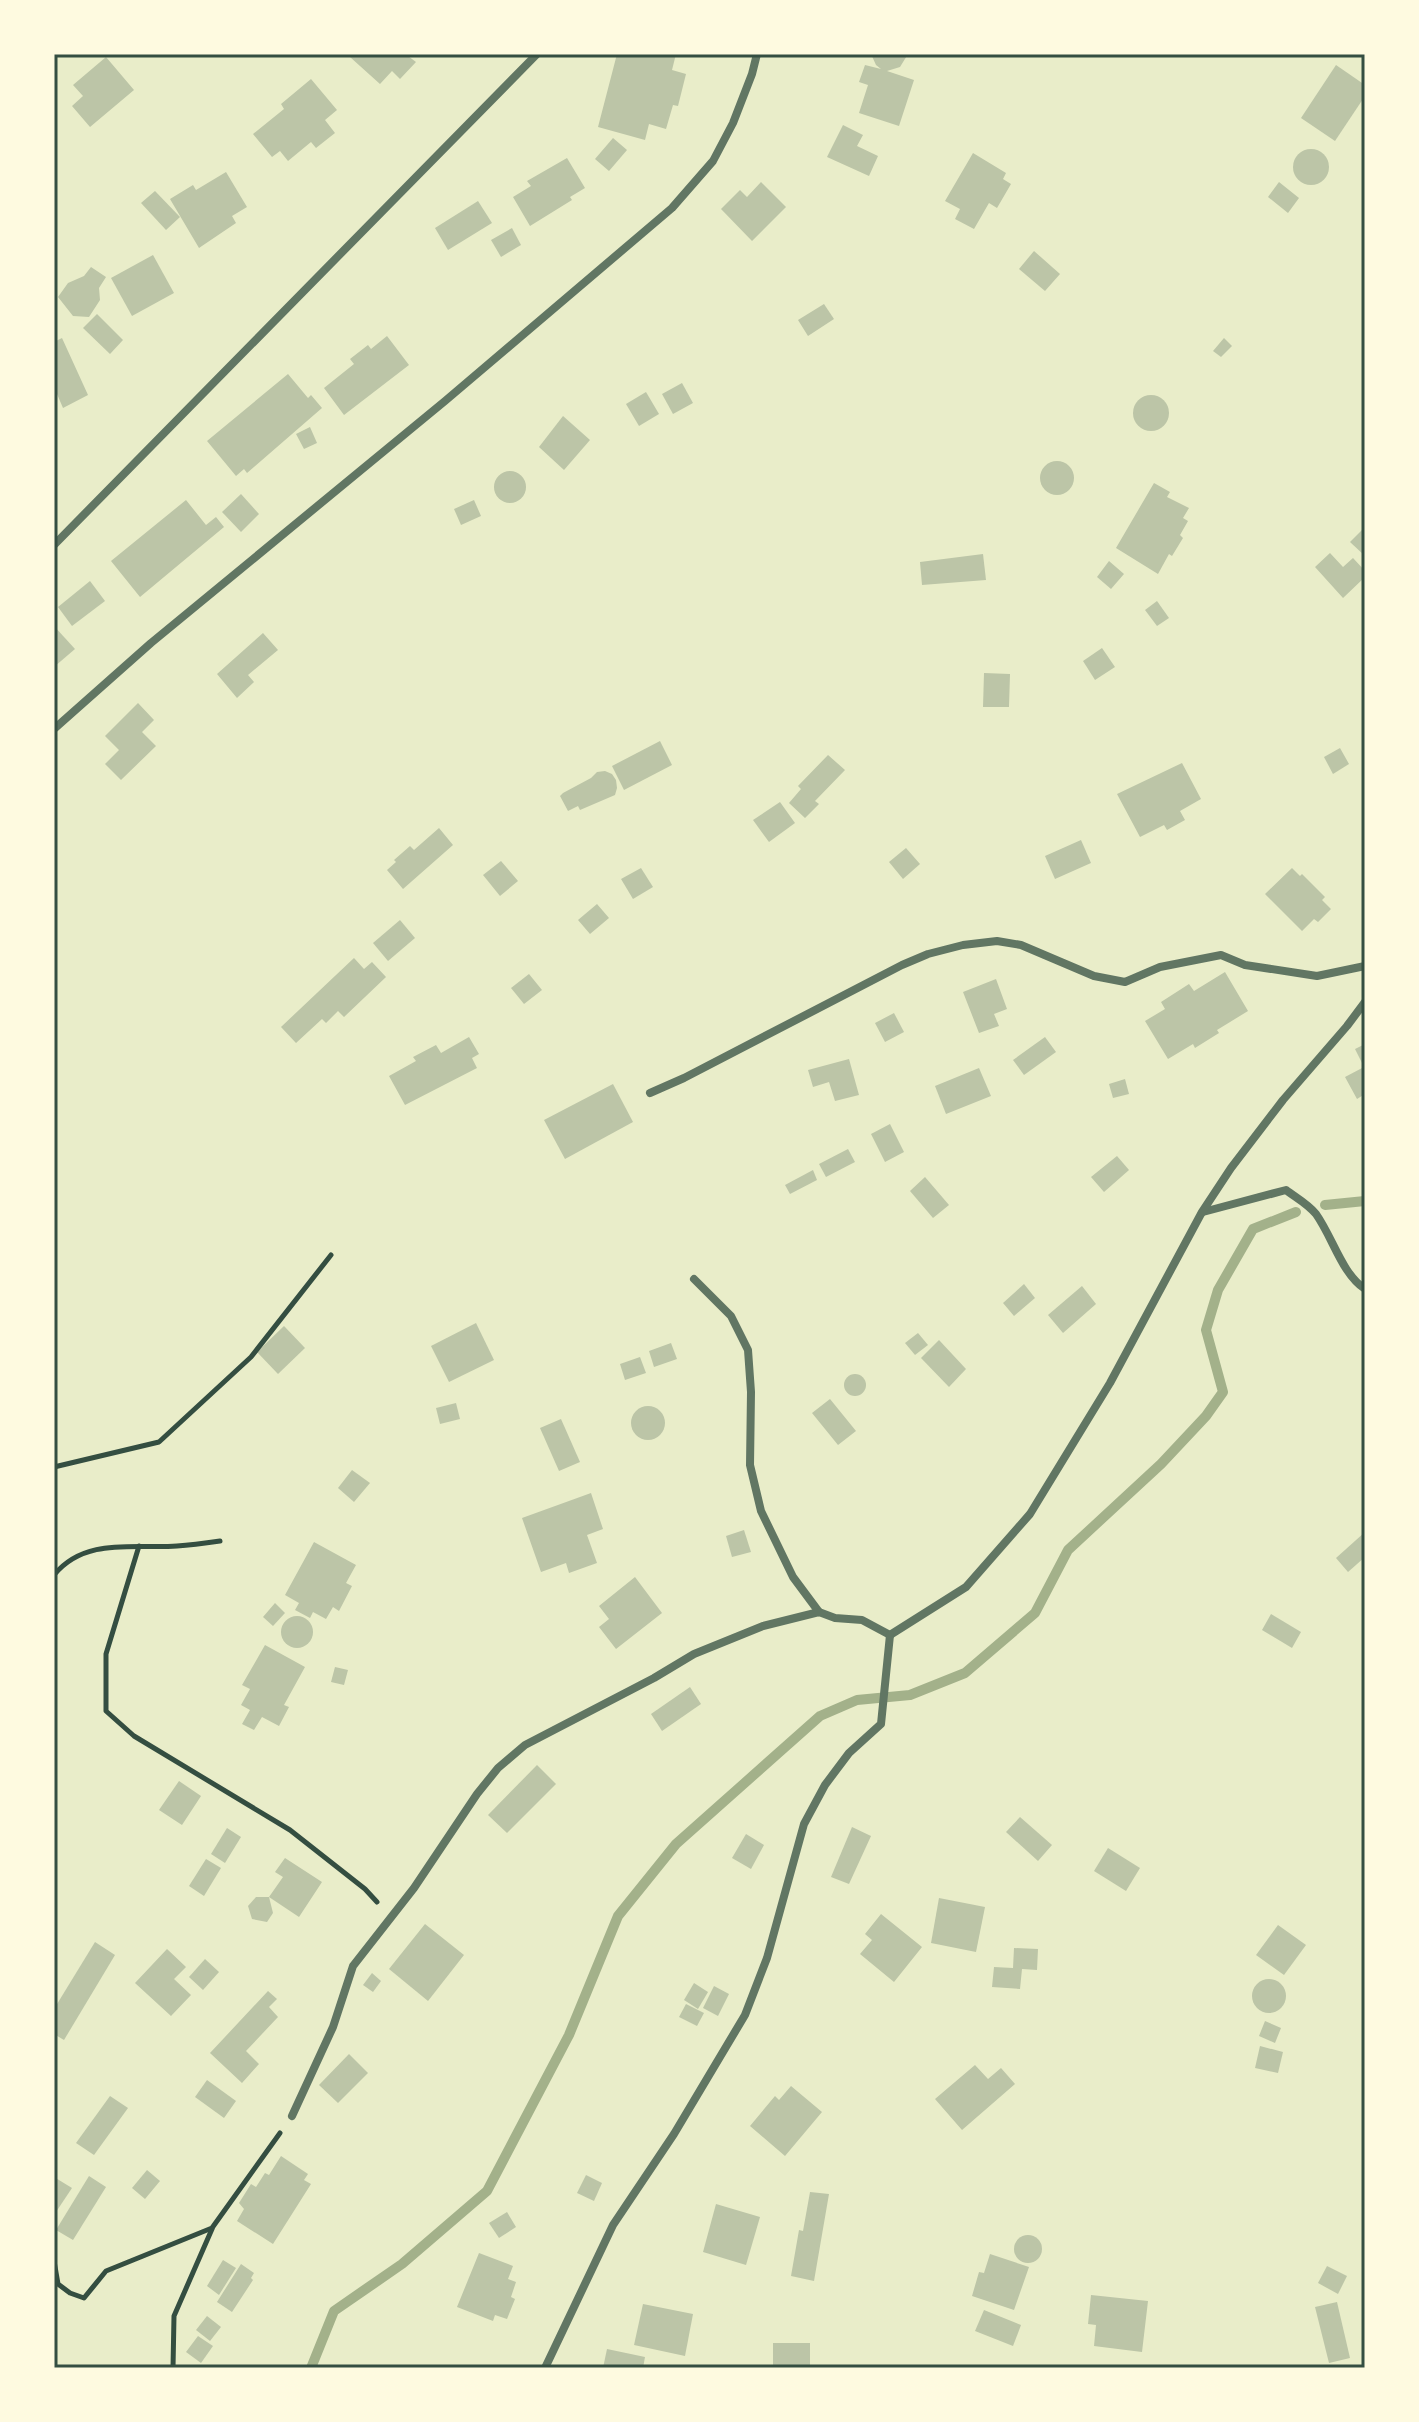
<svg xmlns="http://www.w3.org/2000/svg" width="1419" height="2422" font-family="'IBM Plex Sans',sans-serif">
  <rect width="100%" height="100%" fill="#e9edc9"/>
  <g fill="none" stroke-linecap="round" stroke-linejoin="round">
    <g stroke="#a3b18a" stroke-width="10">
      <polyline points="1325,1205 1365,1201"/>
      <polyline points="311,2368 334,2311 402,2264 487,2191 569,2035 618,1916 676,1844 820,1716 857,1700 910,1695 965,1673 1035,1613 1068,1550 1161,1464 1206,1416 1223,1392 1206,1330 1218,1290 1253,1229 1296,1212"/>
    </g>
  </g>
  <g fill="#bcc5a7">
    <polygon points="353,54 411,54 408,56 416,62 400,79 392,71 380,84 350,57"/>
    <polygon points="617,54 676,54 672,70 686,74 678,106 673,105 666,129 649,124 645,140 598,127"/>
    <polygon points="871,54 908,54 900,67 887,71 914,80 899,126 859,113 868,85 859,82 865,65 881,69 876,65"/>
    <polygon points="106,57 134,90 90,127 72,106 83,96 73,85"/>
    <polygon points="1336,65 1365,85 1365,96 1335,141 1301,118"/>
    <polygon points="311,79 337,110 325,120 335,133 316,148 311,142 288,161 280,151 272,157 253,134 284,109 281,104"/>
    <polygon points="843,125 863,135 857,146 878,156 869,176 827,157"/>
    <polygon points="613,138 627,150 609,171 595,159"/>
    <circle cx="1311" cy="167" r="18"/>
    <polygon points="973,153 1006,173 1003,179 1011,184 997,208 989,203 974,229 955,219 960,209 945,201"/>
    <polygon points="567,158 585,188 570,197 572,200 530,226 513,197 531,186 527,181"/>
    <polygon points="226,172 247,207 232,216 236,223 199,248 170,199 193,185 196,190"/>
    <polygon points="761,182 786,207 752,241 721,209 740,190 747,197"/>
    <polygon points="1279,182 1299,198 1288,213 1268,197"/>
    <polygon points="155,191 180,217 166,230 141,203"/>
    <polygon points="478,201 492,223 448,250 435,228"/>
    <polygon points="512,228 521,245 501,257 491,240"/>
    <polygon points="1034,251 1060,274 1045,291 1019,269"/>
    <polygon points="153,255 174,293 132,316 111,278"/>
    <polygon points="91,267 106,277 99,288 100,300 89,317 73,316 58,297 68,283 84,276"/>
    <polygon points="824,304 834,319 808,336 798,320"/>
    <polygon points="97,314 123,340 110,354 83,328"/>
    <polygon points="387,336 409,365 344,415 324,388 354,364 350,359 368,345 371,349"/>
    <polygon points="62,338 88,395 63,408 57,394 54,396 54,342"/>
    <polygon points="1224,338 1232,346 1221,357 1213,351"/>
    <polygon points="288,374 308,398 311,395 322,408 247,473 244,469 236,476 207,441"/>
    <polygon points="682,383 693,403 673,414 662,394"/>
    <polygon points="646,392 659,414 639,426 626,404"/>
    <circle cx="1151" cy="413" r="18"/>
    <polygon points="563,416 590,440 564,470 539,447"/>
    <polygon points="310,427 317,443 304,449 296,434"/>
    <circle cx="1057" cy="478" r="17"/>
    <circle cx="510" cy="487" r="16"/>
    <polygon points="1154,483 1170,492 1167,497 1189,508 1183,518 1188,521 1180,535 1183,538 1172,556 1169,554 1158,574 1116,548"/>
    <polygon points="241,494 259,514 241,532 222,512"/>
    <polygon points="186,500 206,525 216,517 224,527 140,597 111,561"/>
    <polygon points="474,500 481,516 461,525 454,509"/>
    <polygon points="1365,527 1365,556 1350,542"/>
    <polygon points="1330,553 1343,567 1353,558 1365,571 1365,577 1343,598 1315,567"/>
    <polygon points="983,554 986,580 922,585 920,562"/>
    <polygon points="1109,561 1124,574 1111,589 1097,577"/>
    <polygon points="90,581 105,601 72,626 58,607"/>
    <polygon points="1157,601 1169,618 1157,626 1145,610"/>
    <polygon points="54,626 75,649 54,667"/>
    <polygon points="263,633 278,650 248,675 254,682 237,698 217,674"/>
    <polygon points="1102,648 1115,667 1095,680 1083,661"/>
    <polygon points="984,673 1010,674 1009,707 983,707"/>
    <polygon points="138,703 154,720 142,732 156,746 121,780 105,764 119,750 105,736"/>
    <polygon points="660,741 672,765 624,790 612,766"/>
    <polygon points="1340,748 1349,764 1333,774 1324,757"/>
    <polygon points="828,755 845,770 815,801 819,804 805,818 789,803 801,789 798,786"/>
    <polygon points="1182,763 1201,799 1180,811 1185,820 1167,830 1164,825 1140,837 1117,794"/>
    <polygon points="605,771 612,774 616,780 617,788 615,795 580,810 578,806 568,811 560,796 563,793 591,778 597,772"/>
    <polygon points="780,802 795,823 769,842 753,820"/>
    <polygon points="439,828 453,845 403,889 387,870 396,862 394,860 410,846 414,850"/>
    <polygon points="1081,840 1091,863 1055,879 1045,856"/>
    <polygon points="906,848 920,864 903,879 889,862"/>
    <polygon points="501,861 518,881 500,896 483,875"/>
    <polygon points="641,868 653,887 633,899 621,879"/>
    <polygon points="1292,868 1300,876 1302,874 1325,897 1322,900 1331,909 1318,922 1314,919 1302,931 1265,894"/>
    <polygon points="597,904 609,918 590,934 578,920"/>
    <polygon points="400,920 415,938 388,961 373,943"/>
    <polygon points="354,958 364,969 372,962 386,977 344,1017 338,1011 326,1023 322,1019 296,1043 281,1027"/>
    <polygon points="1225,972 1248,1011 1217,1030 1219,1033 1195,1048 1193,1044 1168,1059 1145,1021 1165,1009 1161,1002 1189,984 1194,991"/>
    <polygon points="529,974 542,990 524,1004 511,988"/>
    <polygon points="996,979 1007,1009 994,1014 999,1026 979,1033 963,992"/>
    <polygon points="894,1013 904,1032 885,1042 875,1023"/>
    <polygon points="469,1037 479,1054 472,1058 477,1068 405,1105 389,1076 416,1061 413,1057 436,1045 441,1053"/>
    <polygon points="1045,1037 1056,1052 1024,1075 1013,1060"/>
    <polygon points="1365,1044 1365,1094 1357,1099 1345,1077 1364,1067 1355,1049"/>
    <polygon points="849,1059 859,1095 835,1101 829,1082 813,1087 808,1070"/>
    <polygon points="979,1068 991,1096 946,1114 935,1086"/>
    <polygon points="1125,1079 1129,1094 1113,1098 1109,1084"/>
    <polygon points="613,1084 633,1122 565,1159 544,1120"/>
    <polygon points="890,1124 904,1152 885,1162 871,1134"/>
    <polygon points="848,1149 855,1162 826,1177 819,1164"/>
    <polygon points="1117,1156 1129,1170 1104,1192 1091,1177"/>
    <polygon points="813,1170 817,1180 790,1194 785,1185"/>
    <polygon points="925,1177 949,1205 933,1218 910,1191"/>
    <polygon points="1024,1284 1035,1298 1014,1316 1003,1303"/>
    <polygon points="1082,1286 1096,1304 1063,1333 1048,1315"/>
    <polygon points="476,1323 494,1360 449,1382 431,1346"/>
    <polygon points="284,1326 305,1348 278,1374 257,1352"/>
    <polygon points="918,1333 928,1345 915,1355 905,1343"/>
    <polygon points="939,1340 966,1369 949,1387 921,1358"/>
    <polygon points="671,1343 677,1359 654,1367 649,1351"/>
    <polygon points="640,1357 646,1373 625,1380 620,1364"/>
    <circle cx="855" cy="1385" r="11"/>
    <polygon points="830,1399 856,1431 838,1445 812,1413"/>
    <polygon points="456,1403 460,1419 440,1424 436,1408"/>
    <circle cx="648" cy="1423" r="17"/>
    <polygon points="561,1419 580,1462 559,1471 540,1428"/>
    <polygon points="352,1470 370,1483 354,1502 338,1488"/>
    <polygon points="591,1493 603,1529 587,1535 597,1563 569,1573 566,1563 541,1572 522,1518"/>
    <polygon points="744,1530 751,1552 732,1557 726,1536"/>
    <polygon points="1365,1532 1365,1557 1348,1572 1336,1558"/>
    <polygon points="314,1542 356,1565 346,1583 352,1586 339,1611 333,1607 326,1619 313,1612 310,1618 295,1610 299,1603 285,1595"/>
    <polygon points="635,1577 662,1613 616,1649 599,1627 609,1619 599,1606"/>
    <polygon points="275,1603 285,1613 273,1626 263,1617"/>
    <polygon points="1271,1614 1301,1632 1292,1648 1262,1630"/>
    <circle cx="297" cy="1632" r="16"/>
    <polygon points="265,1645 305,1667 284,1705 289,1707 279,1726 262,1717 254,1730 242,1724 250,1710 241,1705 250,1689 242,1685"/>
    <polygon points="335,1667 348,1670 344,1685 331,1682"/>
    <polygon points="690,1687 701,1704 662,1731 651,1714"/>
    <polygon points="537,1765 556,1784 507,1833 488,1815"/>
    <polygon points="179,1781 201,1796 182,1825 159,1810"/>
    <polygon points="1020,1817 1052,1845 1038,1861 1006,1832"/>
    <polygon points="852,1827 871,1836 849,1884 831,1877"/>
    <polygon points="227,1828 241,1837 225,1863 211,1854"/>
    <polygon points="746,1834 764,1845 751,1869 732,1858"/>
    <polygon points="1108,1848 1140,1868 1126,1891 1094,1871"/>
    <polygon points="285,1858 322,1882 299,1917 269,1897 283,1877 275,1872"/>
    <polygon points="206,1859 221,1868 204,1896 189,1886"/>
    <polygon points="256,1897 269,1897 273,1913 267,1922 252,1919 248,1906"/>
    <polygon points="939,1898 985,1907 976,1952 931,1943"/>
    <polygon points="881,1914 922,1947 894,1982 860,1954 872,1940 865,1934"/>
    <polygon points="425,1924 464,1955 428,2001 389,1969"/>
    <polygon points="1278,1925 1306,1945 1284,1975 1256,1955"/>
    <polygon points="95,1942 115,1955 64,2040 54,2034 54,2009"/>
    <polygon points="1014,1948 1038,1949 1037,1970 1022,1969 1020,1989 992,1987 994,1967 1013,1968"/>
    <polygon points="167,1949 186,1967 174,1979 191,1995 171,2016 135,1983"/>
    <polygon points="205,1959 219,1972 203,1990 189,1977"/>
    <polygon points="372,1973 381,1981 373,1992 363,1985"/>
    <circle cx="1269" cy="1996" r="17"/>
    <polygon points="694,1983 708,1992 698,2009 684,2000"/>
    <polygon points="714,1986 729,1994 718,2016 703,2008"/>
    <polygon points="268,1991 277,1999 269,2007 278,2017 246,2051 259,2064 242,2083 210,2053"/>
    <polygon points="686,2004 704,2013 697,2026 679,2017"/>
    <polygon points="1265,2021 1281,2028 1275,2043 1259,2036"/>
    <polygon points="1260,2046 1283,2052 1278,2073 1255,2068"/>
    <polygon points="349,2054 368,2073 338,2103 319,2085"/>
    <polygon points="975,2065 988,2079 1001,2068 1015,2084 962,2130 935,2099"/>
    <polygon points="207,2080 236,2101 224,2118 195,2097"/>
    <polygon points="791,2086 822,2112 785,2156 750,2126 775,2096 779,2100"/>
    <polygon points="110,2096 128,2108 94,2155 76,2143"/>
    <polygon points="281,2156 308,2174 304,2180 311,2184 273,2244 237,2221 244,2209 239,2203 251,2184 256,2187 265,2173 269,2175"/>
    <polygon points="147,2170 160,2181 145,2199 132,2188"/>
    <polygon points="586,2175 602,2183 594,2201 577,2193"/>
    <polygon points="89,2176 106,2187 73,2240 56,2230"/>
    <polygon points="54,2177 72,2188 54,2215"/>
    <polygon points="810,2192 829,2194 814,2281 791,2276 799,2230 803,2231"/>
    <polygon points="716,2204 760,2217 746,2265 703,2252"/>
    <polygon points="507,2212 516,2227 499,2238 489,2223"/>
    <circle cx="1028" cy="2249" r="14"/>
    <polygon points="479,2253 513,2266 508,2279 516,2282 511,2297 515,2299 507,2319 495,2315 493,2321 457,2307"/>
    <polygon points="990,2254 1029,2267 1014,2310 972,2296 979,2272 984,2273"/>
    <polygon points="223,2260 236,2268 219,2295 207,2286"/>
    <polygon points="241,2264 254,2273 251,2278 253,2280 232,2312 217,2302"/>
    <polygon points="1327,2266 1347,2276 1338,2294 1318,2283"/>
    <polygon points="1091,2295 1148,2301 1142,2352 1094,2346 1096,2325 1088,2324"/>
    <polygon points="1337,2302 1350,2358 1329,2363 1315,2307"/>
    <polygon points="643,2304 693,2314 685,2356 634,2345"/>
    <polygon points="984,2310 1021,2325 1013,2346 975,2331"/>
    <polygon points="207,2316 221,2327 210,2341 196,2330"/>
    <polygon points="198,2336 213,2346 201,2363 186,2352"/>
    <rect x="773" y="2343" width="37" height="25"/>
    <polygon points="607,2349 645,2357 643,2368 603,2368"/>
  </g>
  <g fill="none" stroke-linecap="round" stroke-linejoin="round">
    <g stroke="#344e41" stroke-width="5">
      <polyline points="54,1467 159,1442 251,1357 331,1255"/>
      <polyline points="139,1546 106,1654 106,1711 134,1736 290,1830 365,1889 377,1902"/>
      <path d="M54 1575C85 1537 134 1549 177 1546 191 1545 206 1543 220 1541"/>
      <polyline points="54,2261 58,2284 70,2293 84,2298 106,2271 212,2228 280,2133"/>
      <polyline points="173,2368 174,2316 212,2229"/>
    </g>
    <g stroke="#617663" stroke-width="8">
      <polyline points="54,545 537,54"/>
      <polyline points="54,729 151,643 445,401 672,208 713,161 733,123 752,74 757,54"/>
      <polyline points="650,1093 684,1078 902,965 928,954 963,945 997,941 1021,945 1094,976 1125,982 1160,967 1221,955 1245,965 1317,976 1365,966"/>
      <path d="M1203 1212 1286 1190C1295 1197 1308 1204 1316 1214 1333 1238 1342 1274 1365 1289"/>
      <polyline points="694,1279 731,1316 748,1350 751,1392 750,1465 761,1511 793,1577 819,1612"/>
      <polyline points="890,1635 966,1587 1030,1514 1110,1383 1202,1212 1231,1168 1283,1100 1347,1026 1365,1002"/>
      <polyline points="292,2116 333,2027 353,1966 414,1888 477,1794 498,1768 525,1745 654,1678 694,1654 763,1626 819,1612 835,1618 862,1620 890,1635"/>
      <polyline points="545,2368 613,2225 674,2134 745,2015 767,1958 804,1824 825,1785 849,1753 881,1724 890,1635"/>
    </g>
  </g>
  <rect width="1419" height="2422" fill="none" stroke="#fefae0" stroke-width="112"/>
  <rect x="56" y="56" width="1307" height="2310" fill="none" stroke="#344e41" stroke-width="3"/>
</svg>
